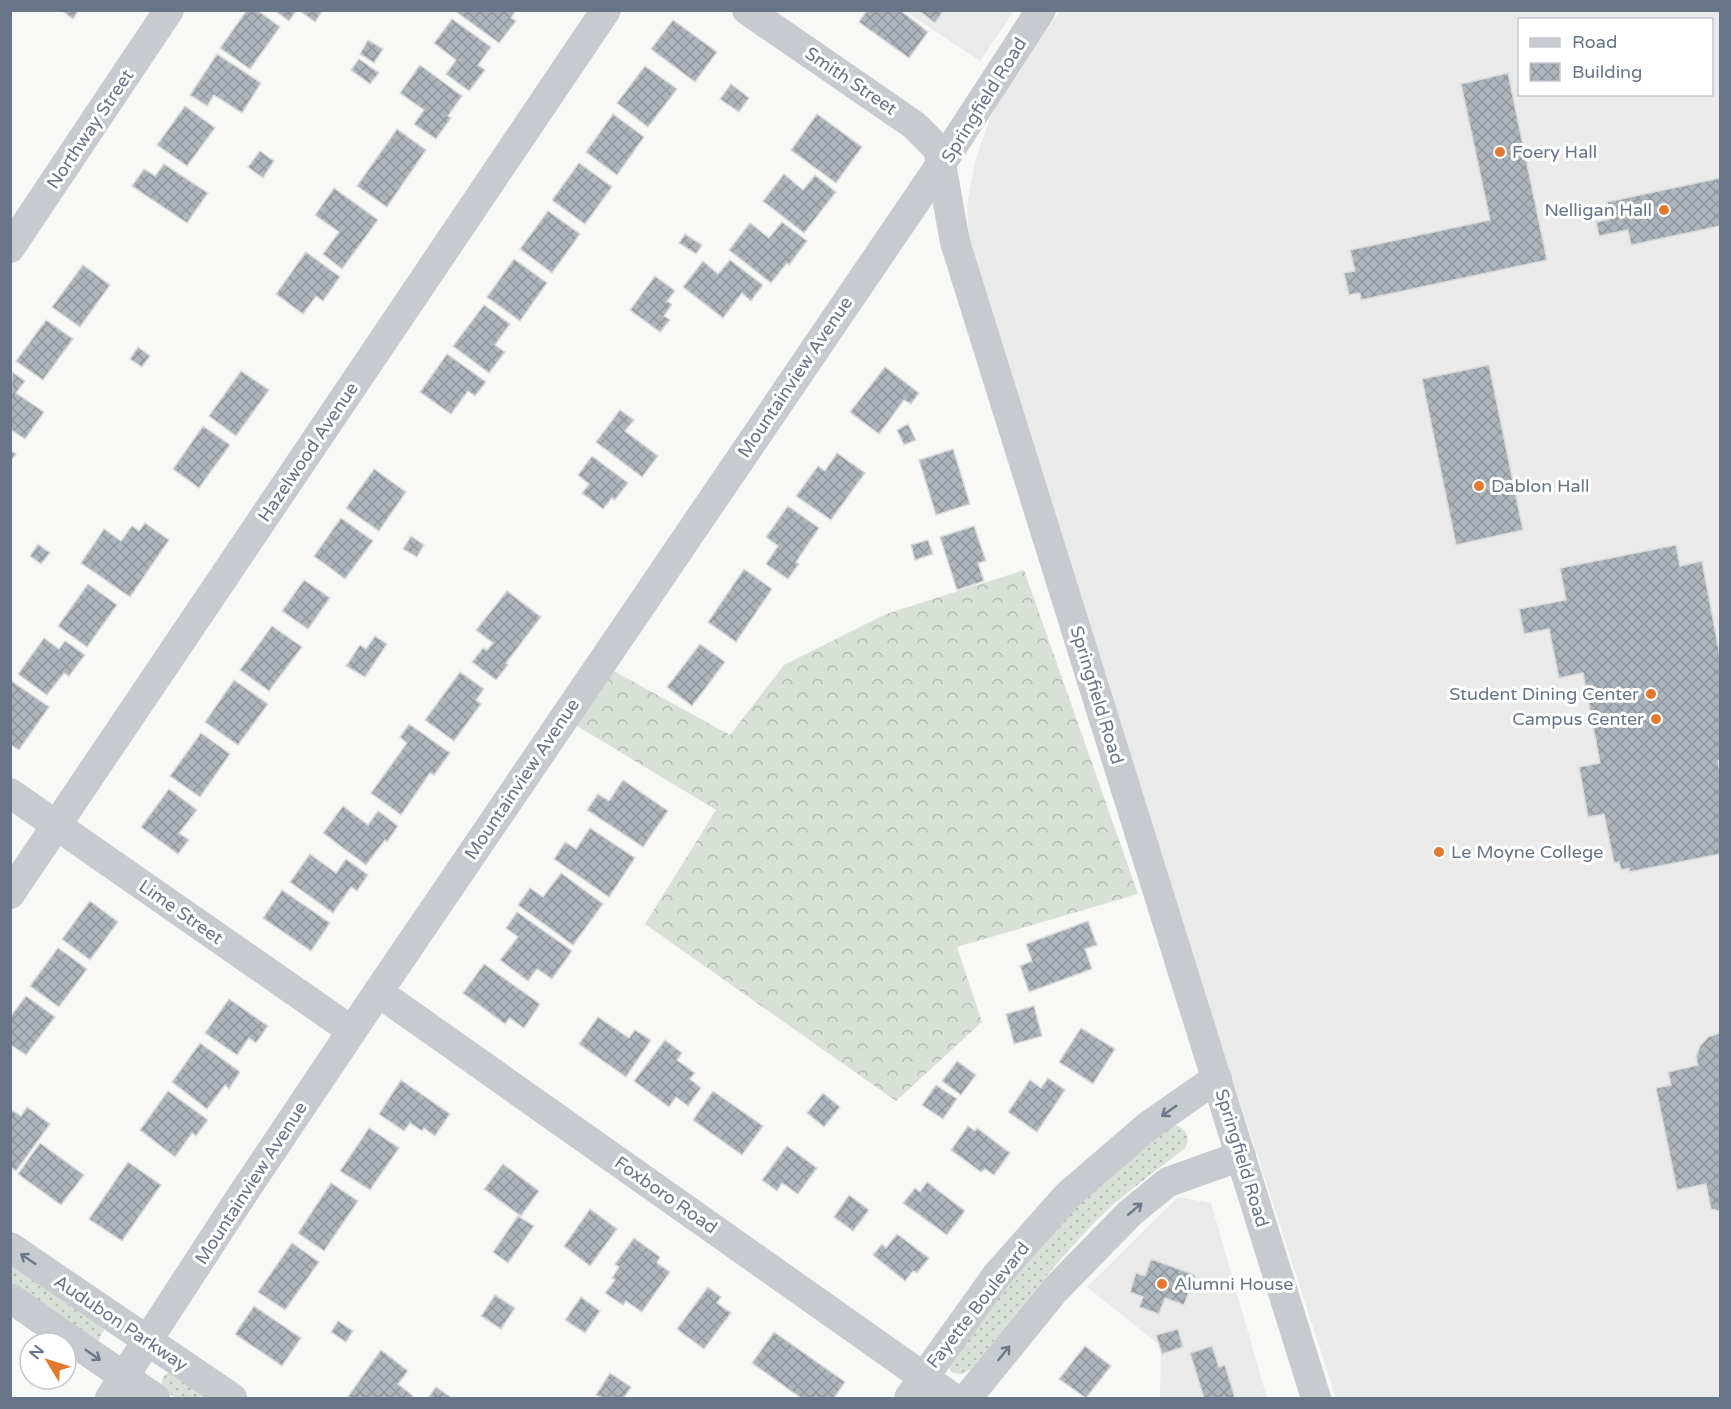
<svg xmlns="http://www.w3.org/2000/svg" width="1731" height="1409" font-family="'Varela Round',sans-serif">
  <defs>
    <pattern id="grass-dots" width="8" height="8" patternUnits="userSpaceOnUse" patternTransform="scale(1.5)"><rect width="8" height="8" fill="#d9e0d7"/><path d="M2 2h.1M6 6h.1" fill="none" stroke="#b4bab4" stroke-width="1.8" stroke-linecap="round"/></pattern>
    <pattern id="forest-crowns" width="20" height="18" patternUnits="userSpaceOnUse" patternTransform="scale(1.5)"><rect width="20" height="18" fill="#d9e0d7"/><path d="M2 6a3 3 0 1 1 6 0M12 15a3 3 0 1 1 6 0" fill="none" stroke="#b4bab4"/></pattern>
    <pattern id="building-cross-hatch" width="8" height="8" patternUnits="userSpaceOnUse" patternTransform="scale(1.5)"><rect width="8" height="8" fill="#adb4bb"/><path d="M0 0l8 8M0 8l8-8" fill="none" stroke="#91979e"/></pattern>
  </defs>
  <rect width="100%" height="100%" fill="#f8f9f6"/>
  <g fill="#e9eae9" fill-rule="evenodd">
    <polygon points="905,11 1014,11 980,61"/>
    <path d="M1060 11H1720V1398H1336L1214 1022 969 240 967 205 975 161 995 104ZM1520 20H1712V94H1520Z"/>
    <polygon points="1178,1197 1211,1203 1267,1398 1160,1398 1161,1346 1087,1287"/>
  </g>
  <g fill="url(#grass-dots)">
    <path d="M1176 1125C1187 1130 1191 1138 1185 1148 1155 1172 1123 1194 1096 1221 1051 1267 1012 1319 971 1369L962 1374 953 1373 948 1366 950 1355 1059 1221 1169 1127Z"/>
    <polygon points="10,1262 100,1324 104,1330 98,1341 92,1343 11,1289"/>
    <path d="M168 1373 173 1374 209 1398H176L162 1389C161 1381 161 1377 168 1373Z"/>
  </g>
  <polygon fill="url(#forest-crowns)" points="1024,570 1138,894 957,947 982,1022 896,1101 645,924 716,810 574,724 612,670 730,735 784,665 886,614"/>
  <g fill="url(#building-cross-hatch)" stroke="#dadbd9" stroke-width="1.5">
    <polygon points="61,10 79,10 73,19"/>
    <polygon points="247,10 257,10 280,27 250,69 220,48"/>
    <polygon points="274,10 297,10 289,21"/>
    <polygon points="299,10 323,10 315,22"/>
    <polygon points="516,10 511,18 516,21 499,43 455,11"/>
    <polygon points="867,10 900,10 928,32 909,58 859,22"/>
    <polygon points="918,10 944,10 935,23"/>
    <polygon points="452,19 491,47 478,65 485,70 469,91 446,74 456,60 434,43"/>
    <polygon points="673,20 717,52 695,82 651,49"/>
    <polygon points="368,40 383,49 374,63 360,54"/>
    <polygon points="217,54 261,83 242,113 214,95 207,106 190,95"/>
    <polygon points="359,59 379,73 370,84 351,70"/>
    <polygon points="420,65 462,96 448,116 451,118 436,139 414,124 424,110 400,93"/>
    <polygon points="645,66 677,89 648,127 617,103"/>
    <polygon points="1508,73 1547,260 1361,300 1360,293 1349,295 1344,273 1355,271 1350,250 1490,220 1461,84"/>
    <polygon points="731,84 749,98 739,112 720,99"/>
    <polygon points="185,106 215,128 187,166 157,145"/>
    <polygon points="613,114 644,137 617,175 586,152"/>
    <polygon points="817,114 862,147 836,183 791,150"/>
    <polygon points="397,129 426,150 387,207 357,186"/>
    <polygon points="260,151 274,161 263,178 248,167"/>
    <polygon points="579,163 612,187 585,224 552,200"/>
    <polygon points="164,164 208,193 187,223 132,186 144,169 155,176"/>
    <polygon points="784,174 803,190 815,175 836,192 804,233 763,201"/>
    <polygon points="1720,178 1720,226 1631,245 1628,230 1599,236 1596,222 1610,219 1607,202"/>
    <polygon points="334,188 378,220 342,269 323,254 339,232 315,215"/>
    <polygon points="548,211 580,234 552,273 520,249"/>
    <polygon points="782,222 807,241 789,265 787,263 771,283 729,250 750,223 769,238"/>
    <polygon points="685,234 702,245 696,254 679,243"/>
    <polygon points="306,252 340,277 323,301 316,296 303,314 276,294"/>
    <polygon points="514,259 547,283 520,321 487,297"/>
    <polygon points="730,260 763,285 751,301 742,293 723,318 683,287 703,261 718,274"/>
    <polygon points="83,265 110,285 80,327 52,307"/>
    <polygon points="655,276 675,291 667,301 672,304 664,316 670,320 660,332 630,310"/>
    <polygon points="484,305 510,324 495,345 505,352 489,373 453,346"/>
    <polygon points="46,320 73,339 43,380 16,361"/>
    <polygon points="138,347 150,356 142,367 130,359"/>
    <polygon points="447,354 486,382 475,396 468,391 451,414 420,392"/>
    <polygon points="1489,365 1523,530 1456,545 1422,379"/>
    <polygon points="885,367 919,393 911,404 904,400 879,434 850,412"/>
    <polygon points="241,371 269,390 236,436 209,416"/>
    <polygon points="12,372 25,381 16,393 44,412 25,439 10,429"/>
    <polygon points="620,410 634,420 625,431 658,456 642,477 596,442"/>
    <polygon points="908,424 916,440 904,445 897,430"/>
    <polygon points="203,426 230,445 199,488 173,469"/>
    <polygon points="953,449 970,504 936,515 919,460"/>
    <polygon points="10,450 16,454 10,462"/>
    <polygon points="837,453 865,473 831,520 796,496 818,466 825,471"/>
    <polygon points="592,456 628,483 615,500 612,498 603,509 582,493 589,484 578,475"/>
    <polygon points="374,469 406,492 379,531 346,508"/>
    <polygon points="788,506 819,528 796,562 799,564 788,579 766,564 778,546 766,537"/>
    <polygon points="341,518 373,541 345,579 314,556"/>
    <polygon points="145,523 169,540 130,597 81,563 104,529 121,541 132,526 139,531"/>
    <polygon points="974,526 986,561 978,563 984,581 957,590 940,537"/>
    <polygon points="411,536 424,545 417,557 403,549"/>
    <polygon points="928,540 933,554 915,560 911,545"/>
    <polygon points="38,544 50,553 41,564 30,556"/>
    <polygon points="1676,545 1680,566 1702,561 1720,656 1720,761 1718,761 1720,773 1720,854 1629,872 1629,868 1621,870 1619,862 1614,863 1604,814 1588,817 1579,767 1600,763 1583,673 1559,678 1549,629 1524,634 1519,609 1566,600 1560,568"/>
    <polygon points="744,569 772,589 736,642 708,622"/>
    <polygon points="304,580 330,598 308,629 282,611"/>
    <polygon points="88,584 117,605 87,647 58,626"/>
    <polygon points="507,591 541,617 506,663 508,665 496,680 472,662 483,648 487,650 493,643 476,630"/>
    <polygon points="272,626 302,647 269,691 240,670"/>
    <polygon points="375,636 387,644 365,677 346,666 360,645 366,649"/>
    <polygon points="44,638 59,649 65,641 85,655 69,676 64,673 47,695 18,674"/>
    <polygon points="700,644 725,662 692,706 667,687"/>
    <polygon points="460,672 484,689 476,700 481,704 454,741 425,720"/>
    <polygon points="10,680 49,707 19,750 10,744"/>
    <polygon points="234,680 268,704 238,745 205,722"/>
    <polygon points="409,724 450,753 434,775 430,773 401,815 371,793 407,743 400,737"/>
    <polygon points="201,733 230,754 200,797 170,776"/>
    <polygon points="623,780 668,811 643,847 587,810 598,794 609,801"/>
    <polygon points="169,789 197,810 179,833 189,840 178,854 141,827"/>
    <polygon points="343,806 368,825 378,811 398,826 387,842 385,840 366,865 323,833"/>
    <polygon points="590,828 635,858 609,897 554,859 565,842 576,849"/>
    <polygon points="310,854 336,873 346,859 368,875 357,891 351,887 333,913 290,882"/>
    <polygon points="561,873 603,904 573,945 518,905 530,888 543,897"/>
    <polygon points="282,890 330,923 311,951 263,918"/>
    <polygon points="90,901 118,922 90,960 62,939"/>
    <polygon points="517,912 572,951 552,979 537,969 528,981 500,960 518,937 506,928"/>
    <polygon points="1088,921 1097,945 1085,949 1092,969 1029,992 1020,966 1032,961 1026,944"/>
    <polygon points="58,948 87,969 59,1007 30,986"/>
    <polygon points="484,964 540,1004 524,1028 510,1018 505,1024 463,993"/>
    <polygon points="26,996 55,1017 26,1055 10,1044 10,1017"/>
    <polygon points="229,999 268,1026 256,1043 249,1038 237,1055 205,1033"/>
    <polygon points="1034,1006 1042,1036 1014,1044 1006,1014"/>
    <polygon points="598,1017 629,1038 635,1030 651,1040 626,1077 579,1044"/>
    <polygon points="1081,1028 1115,1049 1093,1084 1059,1062"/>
    <polygon points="1720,1033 1720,1211 1711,1209 1706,1184 1677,1190 1656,1088 1671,1085 1668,1072 1698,1065 1696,1057 1700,1046 1708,1037"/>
    <polygon points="665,1040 682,1053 677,1060 695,1073 690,1079 701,1088 688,1106 676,1097 669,1107 634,1081"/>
    <polygon points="200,1043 240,1072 229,1089 225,1085 207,1109 172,1082"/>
    <polygon points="957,1061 976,1075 961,1095 942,1081"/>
    <polygon points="1048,1078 1065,1090 1037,1132 1008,1112 1030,1080 1041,1088"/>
    <polygon points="401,1080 450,1114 435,1136 424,1128 422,1131 410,1123 404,1131 379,1114"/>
    <polygon points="936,1085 957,1099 943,1119 922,1105"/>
    <polygon points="168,1091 208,1120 196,1136 192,1133 175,1157 140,1130"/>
    <polygon points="713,1091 763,1126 742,1155 693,1120"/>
    <polygon points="823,1093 840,1107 824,1127 807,1113"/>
    <polygon points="27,1107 50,1124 16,1171 10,1167 10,1109 21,1116"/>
    <polygon points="968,1126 975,1131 977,1128 1010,1153 994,1175 985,1169 981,1172 951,1150"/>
    <polygon points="369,1128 399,1148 370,1190 340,1171"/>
    <polygon points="40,1143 84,1175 61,1205 18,1174"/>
    <polygon points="787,1146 817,1168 798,1194 782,1183 777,1191 762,1180"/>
    <polygon points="128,1162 161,1185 122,1241 89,1219"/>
    <polygon points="503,1164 539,1191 521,1216 484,1189"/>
    <polygon points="927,1182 965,1211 947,1235 903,1203 915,1188 920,1192"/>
    <polygon points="331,1183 358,1201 324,1251 298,1233"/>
    <polygon points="849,1195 869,1210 853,1231 834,1217"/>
    <polygon points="590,1209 617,1229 590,1266 564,1246"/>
    <polygon points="518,1216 534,1226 508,1263 493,1252"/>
    <polygon points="897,1234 929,1258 917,1273 913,1271 905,1281 873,1255 882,1244 886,1248"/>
    <polygon points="634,1238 660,1257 657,1263 670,1272 642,1312 626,1301 623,1305 605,1293 615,1280 612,1278 619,1267 615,1264"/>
    <polygon points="292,1243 319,1262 285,1310 258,1292"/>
    <polygon points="1151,1259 1195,1275 1184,1305 1165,1298 1159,1314 1139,1307 1143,1297 1130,1292 1136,1273 1145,1276"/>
    <polygon points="708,1287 721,1297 717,1303 731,1313 704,1349 677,1329"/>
    <polygon points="495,1295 515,1308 501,1329 481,1316"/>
    <polygon points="581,1297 600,1311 585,1333 565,1320"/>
    <polygon points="254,1306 301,1338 282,1366 235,1334"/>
    <polygon points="338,1321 353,1331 346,1342 331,1332"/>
    <polygon points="1178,1329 1183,1347 1162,1354 1156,1335"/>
    <polygon points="774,1332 845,1382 834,1398 801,1398 752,1363"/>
    <polygon points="1085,1346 1111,1366 1086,1398 1059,1379"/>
    <polygon points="1212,1346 1219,1367 1225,1365 1235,1398 1204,1398 1190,1353"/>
    <polygon points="381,1350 408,1371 398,1384 413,1396 411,1398 347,1398"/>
    <polygon points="610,1373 631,1387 624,1398 602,1398 596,1395"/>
    <polygon points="436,1387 452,1398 428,1398"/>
  </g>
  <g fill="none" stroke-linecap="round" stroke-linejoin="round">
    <g stroke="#c7cace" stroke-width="30">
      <polyline points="1041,10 941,164 955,242 1316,1398"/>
      <polyline points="10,248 169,10"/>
      <polyline points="10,793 352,1031"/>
      <polyline points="10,894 606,10"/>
      <polyline points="378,992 953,1398"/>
      <polyline points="10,1247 232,1398"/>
      <polyline points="10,1298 155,1398"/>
      <polyline points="110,1398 242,1195 378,992 941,164 938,149 914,125 747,10"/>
      <polyline points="909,1398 997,1275 1068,1195 1148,1126 1217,1078"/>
      <polyline points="967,1398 1054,1291 1130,1213 1168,1182 1241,1156"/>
    </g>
  </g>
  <defs><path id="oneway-shaft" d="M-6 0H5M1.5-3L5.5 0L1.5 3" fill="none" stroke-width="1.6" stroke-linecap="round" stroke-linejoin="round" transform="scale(1.5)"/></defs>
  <g stroke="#6d788b">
    <use href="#oneway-shaft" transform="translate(1169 1111) rotate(145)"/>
    <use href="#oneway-shaft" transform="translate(1135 1209) rotate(-40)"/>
    <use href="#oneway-shaft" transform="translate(28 1259) rotate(-146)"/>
    <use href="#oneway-shaft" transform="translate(1004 1353) rotate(-51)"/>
    <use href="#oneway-shaft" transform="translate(93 1355) rotate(35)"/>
  </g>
  <g fill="#e2792e" stroke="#fff" stroke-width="2">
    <circle cx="1500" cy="152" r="6"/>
    <circle cx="1664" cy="210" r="6"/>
    <circle cx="1479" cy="486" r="6"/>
    <circle cx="1651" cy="694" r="6"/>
    <circle cx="1656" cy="719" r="6"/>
    <circle cx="1439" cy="852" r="6"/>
    <circle cx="1162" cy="1284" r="6"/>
  </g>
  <g text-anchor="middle" stroke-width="6" stroke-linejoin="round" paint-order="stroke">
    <g font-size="18" fill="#687487" stroke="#fff">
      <text transform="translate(851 81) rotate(34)" y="6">Smith Street</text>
      <text transform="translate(984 100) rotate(-58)" y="6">Springfield Road</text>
      <text transform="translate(90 129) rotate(-56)" y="6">Northway Street</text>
      <text transform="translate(795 377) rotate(-56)" y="6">Mountainview Avenue</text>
      <text transform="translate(308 452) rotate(-56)" y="6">Hazelwood Avenue</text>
      <text transform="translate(1097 695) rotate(73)" y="6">Springfield Road</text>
      <text transform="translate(522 779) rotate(-56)" y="6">Mountainview Avenue</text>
      <text transform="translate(181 912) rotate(35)" y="6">Lime Street</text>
      <text transform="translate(1242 1158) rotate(73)" y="6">Springfield Road</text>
      <text transform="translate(251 1183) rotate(-57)" y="6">Mountainview Avenue</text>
      <text transform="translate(666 1195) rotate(35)" y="6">Foxboro Road</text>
      <text transform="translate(978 1305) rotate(-52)" y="6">Fayette Boulevard</text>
      <text transform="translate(121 1323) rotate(34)" y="6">Audubon Parkway</text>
    </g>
    <g font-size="18" fill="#687487" stroke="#fff" text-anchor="start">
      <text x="1512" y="158">Foery Hall</text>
      <text x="1652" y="216" text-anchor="end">Nelligan Hall</text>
      <text x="1491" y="492">Dablon Hall</text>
      <text x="1639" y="700" text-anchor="end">Student Dining Center</text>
      <text x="1644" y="725" text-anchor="end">Campus Center</text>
      <text x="1451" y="858">Le Moyne College</text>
      <text x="1174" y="1290">Alumni House</text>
    </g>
  </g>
  <rect width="1731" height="1409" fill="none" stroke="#687487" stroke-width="24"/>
  <rect x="1518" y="18" width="195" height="78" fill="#ffffff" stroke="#c3c7cf" stroke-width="1.5"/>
  <rect x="1530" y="38" width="30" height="9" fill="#c7cace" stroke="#c3c7cf" stroke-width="1.5"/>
  <text x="1572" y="48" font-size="18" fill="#687487">Road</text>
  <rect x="1530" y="63" width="30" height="18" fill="url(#building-cross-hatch)" stroke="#c3c7cf" stroke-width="1.5"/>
  <text x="1572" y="78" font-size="18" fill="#687487">Building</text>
  <g transform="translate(48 1361) rotate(308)"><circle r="28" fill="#ffffff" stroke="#c3c7cf" stroke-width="1.5"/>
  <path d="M0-4.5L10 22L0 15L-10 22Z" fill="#e2792e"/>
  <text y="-9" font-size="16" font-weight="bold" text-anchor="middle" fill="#687487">N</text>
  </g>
</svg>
